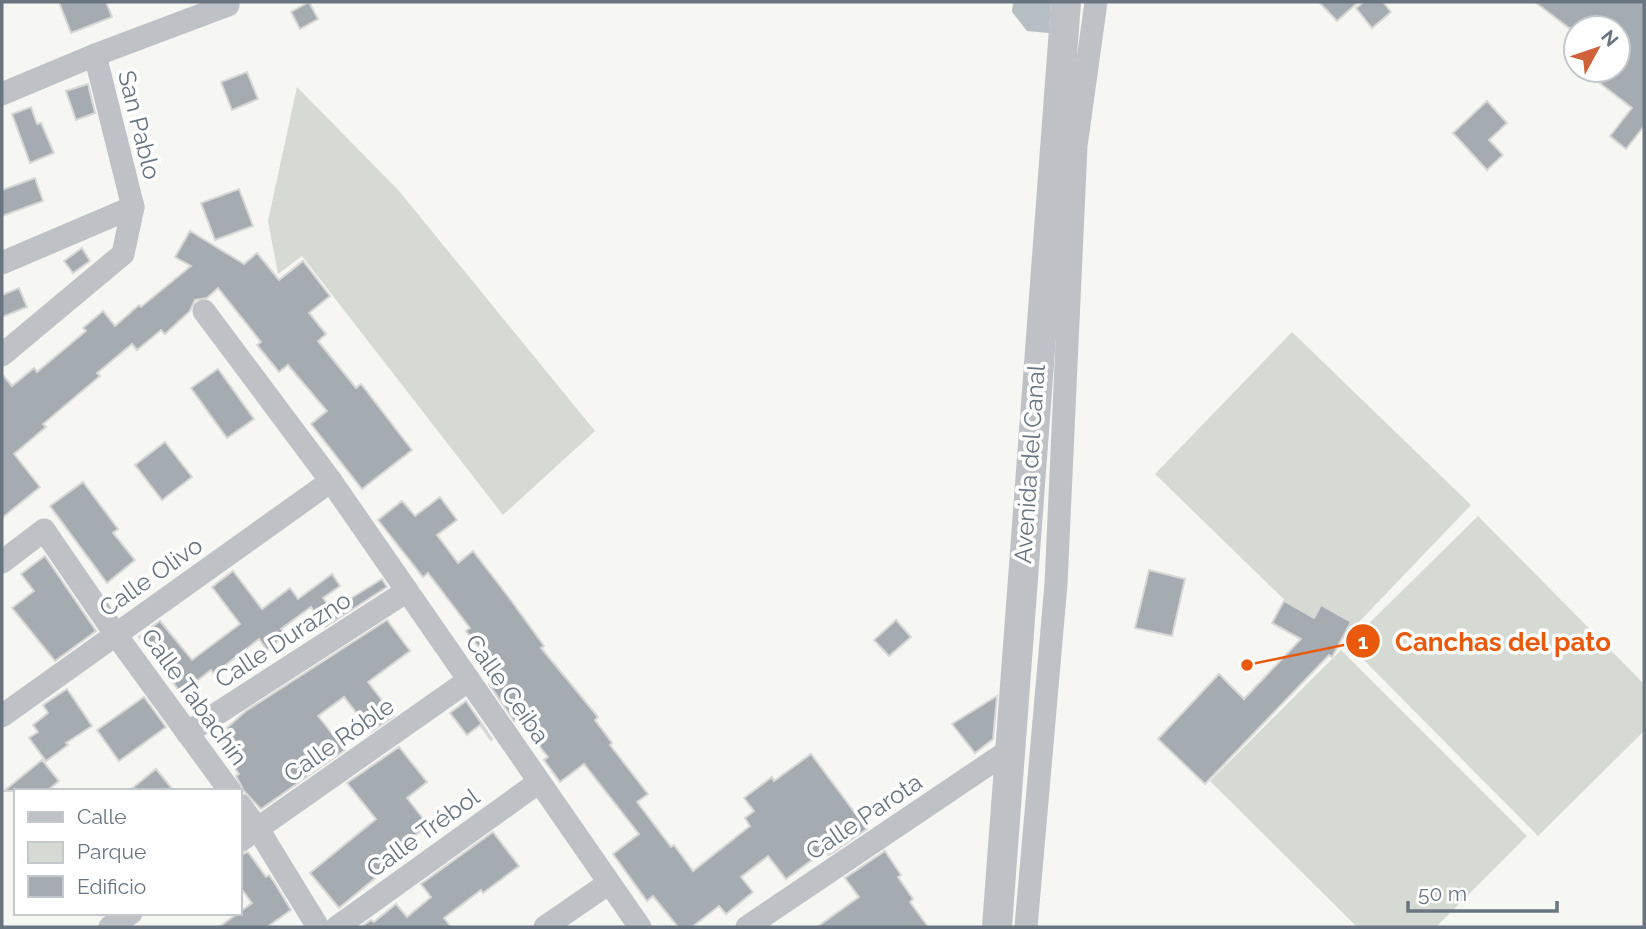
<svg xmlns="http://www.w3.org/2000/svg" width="1646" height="929" font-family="Raleway,sans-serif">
  <rect width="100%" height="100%" fill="#f6f6f3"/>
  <g fill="#d5dad3">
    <polygon points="297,87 399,191 595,431 503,515 302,256 278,274 268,221"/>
    <polygon points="1292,332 1471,505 1334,648 1155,474"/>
    <polygon points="1478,516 1644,684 1644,731 1538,836 1348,644"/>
    <polygon points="1341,650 1527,836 1436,927 1357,927 1210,781"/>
  </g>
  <polygon fill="#b6c0c4" points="1013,2 1051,2 1049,33 1027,31 1012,12"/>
  <g fill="#a4abb1" stroke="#d7d7d6" stroke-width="2">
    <polygon points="59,2 106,2 112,17 71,33"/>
    <polygon points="309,2 318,19 300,29 291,12"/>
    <polygon points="1319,2 1358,2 1337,21"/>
    <polygon points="1364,2 1383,2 1391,12 1372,28 1356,8"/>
    <polygon points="1535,2 1644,2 1644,126 1626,149 1610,136 1632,108 1583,70 1618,70 1618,28 1569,28"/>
    <polygon points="247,72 258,99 232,110 221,82"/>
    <polygon points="88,84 95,113 76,120 66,91"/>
    <polygon points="1487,101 1507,123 1489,140 1503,155 1487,170 1453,133"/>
    <polygon points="31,107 37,124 41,123 54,153 30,163 12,114"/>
    <polygon points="35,178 43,201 2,216 2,190"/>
    <polygon points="239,189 253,226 215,240 201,203"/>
    <polygon points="190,231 244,264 257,253 279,280 303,261 330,296 309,313 326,334 318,341 356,388 361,384 412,450 362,489 311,424 327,411 288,365 279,372 257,345 261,342 218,288 207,298 195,300 190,311 165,334 161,330 137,350 132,344 97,373 100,376 43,424 46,427 14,454 40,487 2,518 2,374 12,386 34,368 37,372 86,331 83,328 103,311 115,326 139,305 141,307 191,266 175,257"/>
    <polygon points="82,248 90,261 73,273 64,261"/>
    <polygon points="19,288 27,307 2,317 2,295"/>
    <polygon points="218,369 254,419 227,438 191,388"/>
    <polygon points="165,442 192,477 162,500 135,465"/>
    <polygon points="83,482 118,529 113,533 135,560 107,583 50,506"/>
    <polygon points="440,497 457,520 437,535 458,563 473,551 507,595 544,646 541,648 598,717 595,720 612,743 610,745 648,794 637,802 671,847 674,845 693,871 750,826 745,818 754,811 744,798 772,777 774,781 811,754 867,829 829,855 823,852 786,879 768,856 741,877 753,892 726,914 719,906 692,927 678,927 653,896 647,901 613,854 639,834 584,764 560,782 544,760 548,757 522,724 518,719 514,721 489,684 494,681 477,658 483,653 466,631 470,628 428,573 423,577 378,520 402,501 415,516"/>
    <polygon points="45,556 96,631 55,661 12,608 34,591 21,574"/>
    <polygon points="1149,570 1185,579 1172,636 1135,628"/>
    <polygon points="233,571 262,609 290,588 298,599 332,574 340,586 323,598 332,610 382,579 387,587 325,627 311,607 281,629 286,635 267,650 259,639 214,674 211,670 181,693 139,637 160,621 192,660 240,624 212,587"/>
    <polygon points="1284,601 1314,618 1321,605 1351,622 1332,657 1329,655 1205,784 1158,739 1219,674 1244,699 1301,639 1272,623"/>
    <polygon points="387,620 410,651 368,682 394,716 371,732 344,697 318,716 345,750 261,809 244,791 236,776 239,774 214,739 246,711"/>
    <polygon points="896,620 911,637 889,656 874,640"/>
    <polygon points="67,689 92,726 66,743 68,745 46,761 29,738 38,732 33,725 48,713 43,705"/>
    <polygon points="997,696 993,739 975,753 952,724"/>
    <polygon points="144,697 166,727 119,761 97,730"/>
    <polygon points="466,701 492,739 491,740 480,725 467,735 450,713"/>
    <polygon points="399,747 427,782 407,798 428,825 398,849 403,855 339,908 310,873 376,819 347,783"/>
    <polygon points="42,760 59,781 47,791 4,791"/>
    <polygon points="156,769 174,791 129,791"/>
    <polygon points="493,832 519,866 483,893 481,890 444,918 451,927 361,927 371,920 374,922 396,904 407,917 431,897 421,884"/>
    <polygon points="885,851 901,875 898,877 913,899 910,902 928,927 817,927 859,897 845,878"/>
    <polygon points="248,852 266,877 269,875 274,882 291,910 267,927 219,927 252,903 240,887 240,855"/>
  </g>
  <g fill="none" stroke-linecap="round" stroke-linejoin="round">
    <g stroke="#bec1c5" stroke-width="23">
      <polyline points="2,94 95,55 228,5"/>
      <polyline points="2,263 133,207"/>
      <polyline points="204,311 331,481 640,927"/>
      <polyline points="2,355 123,254 133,207 95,55"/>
      <polyline points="2,562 44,530 116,635 230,791"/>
      <polyline points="2,716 331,481"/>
      <polyline points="187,733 407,591"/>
      <polyline points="240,805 258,829 318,927"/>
      <polyline points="240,841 469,680"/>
      <polyline points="110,927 131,913"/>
      <polyline points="337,927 539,782"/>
      <polyline points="545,927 609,883"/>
      <polyline points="747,927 1011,749"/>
      <polyline points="1026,927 1056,584 1076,146 1096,2"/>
    </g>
    <polyline stroke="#bec1c5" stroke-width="30" points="997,927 1066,2"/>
  </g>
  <g text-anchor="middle" stroke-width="7" stroke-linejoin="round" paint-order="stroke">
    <g font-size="24" fill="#687581" stroke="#fff">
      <text transform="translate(139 125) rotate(76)" y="8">San Pablo</text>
      <text transform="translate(1030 464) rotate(-86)" y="8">Avenida del Canal</text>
      <text transform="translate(151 577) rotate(-35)" y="8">Calle Olivo</text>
      <text transform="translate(283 640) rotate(-33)" y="8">Calle Durazno</text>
      <text transform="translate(507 689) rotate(55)" y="8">Calle Ceiba</text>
      <text transform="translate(194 697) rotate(54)" y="8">Calle Tabachín</text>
      <text transform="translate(339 740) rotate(-35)" y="8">Calle Róble</text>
      <text transform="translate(864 817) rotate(-34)" y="8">Calle Parota</text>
      <text transform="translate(423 833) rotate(-36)" y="8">Calle Trébol</text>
    </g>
  </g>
  <path fill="none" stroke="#e8590c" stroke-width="2.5" d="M1247 665L1363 641"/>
  <g fill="#e8590c" stroke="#fff" stroke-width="2.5">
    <circle cx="1247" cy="665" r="7"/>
    <circle cx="1363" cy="641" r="18"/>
  </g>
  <g font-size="21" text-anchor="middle" font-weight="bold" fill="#fff">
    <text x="1363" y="649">1</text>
  </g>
  <g font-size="26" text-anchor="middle" font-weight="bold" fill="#e8590c" stroke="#fff" stroke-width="7" stroke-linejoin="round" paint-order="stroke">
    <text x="1503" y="651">Canchas del pato</text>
  </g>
  <rect width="1646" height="929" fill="none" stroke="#687581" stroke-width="7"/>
  <rect x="14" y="789" width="228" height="126" fill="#ffffff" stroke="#c3c8cd" stroke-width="2"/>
  <rect x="28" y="812" width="35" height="10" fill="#bec1c5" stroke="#c3c8cd" stroke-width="2"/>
  <text x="77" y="824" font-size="21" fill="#687581">Calle</text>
  <rect x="28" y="842" width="35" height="21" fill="#d5dad3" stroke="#c3c8cd" stroke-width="2"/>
  <text x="77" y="859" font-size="21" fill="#687581">Parque</text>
  <rect x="28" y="876" width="35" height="21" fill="#a4abb1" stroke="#c3c8cd" stroke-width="2"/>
  <text x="77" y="894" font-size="21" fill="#687581">Edificio</text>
  <g transform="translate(1597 49) rotate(50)"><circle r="33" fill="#ffffff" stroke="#c3c8cd" stroke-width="2"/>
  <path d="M0-5L12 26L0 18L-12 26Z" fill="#cf623a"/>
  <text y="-10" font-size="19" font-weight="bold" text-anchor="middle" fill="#687581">N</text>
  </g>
  <path d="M1408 901v10h149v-10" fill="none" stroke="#687581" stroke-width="3.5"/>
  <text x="1418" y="901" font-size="21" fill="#687581" stroke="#ffffff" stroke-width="5" paint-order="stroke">50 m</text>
</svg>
